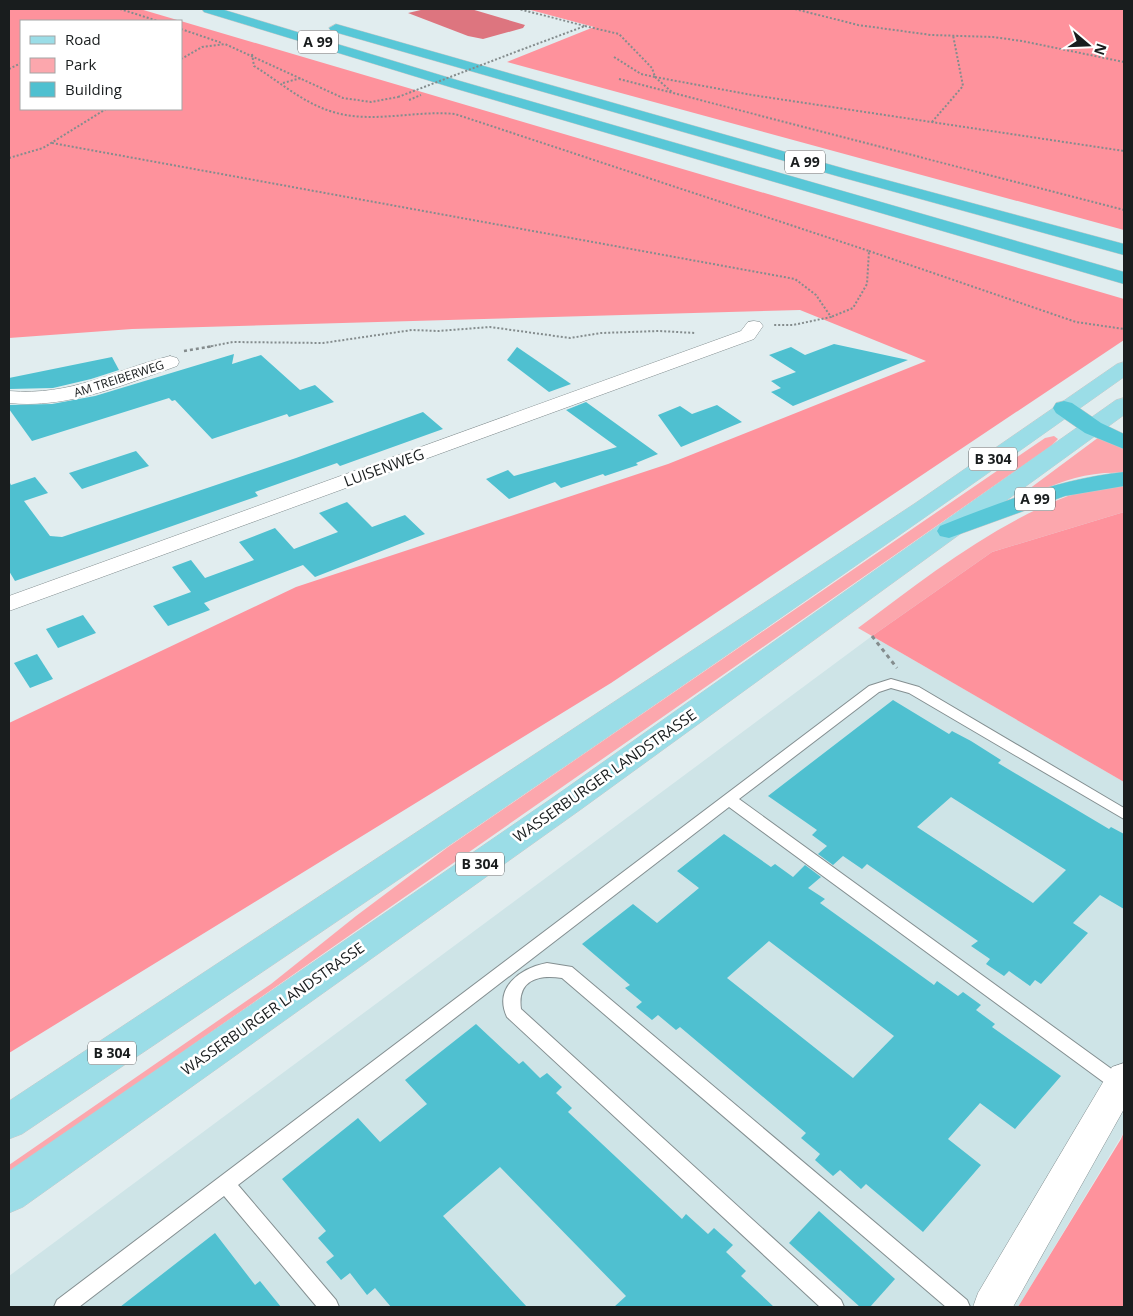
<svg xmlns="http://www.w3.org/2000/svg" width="1133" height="1316" font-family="'Open Sans',sans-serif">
  <rect width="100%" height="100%" fill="#e1edef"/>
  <polygon fill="#cee4e7" points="872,636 1124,782 1124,1132 1018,1307 9,1307 9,1276"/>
  <g fill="#fca7ad">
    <polygon points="1054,436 1058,439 1051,446 9,1173 9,1165 271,984 356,916 448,847 1045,438"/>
    <path d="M1099 437 1124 449V473C1092 471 1066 479 1038 492L1029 489Z"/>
    <path d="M1124 486V512L992 552 872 636 858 628C924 579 990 526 1068 496 1085 490 1106 488 1124 486Z"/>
  </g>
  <g fill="#fe929c" fill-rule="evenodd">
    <path d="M9 9H140L1124 299V340L611 683 9 1053V723L296 587 668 464 926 361 800 310 132 329 9 338ZM21 21H181V109H21Z"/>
    <polygon points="527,9 1124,9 1124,230 507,62 594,27"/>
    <polygon points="1124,512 1124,782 872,636 992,552"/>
    <polygon points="1124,1132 1124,1307 1018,1307 1121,1139"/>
  </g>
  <polygon fill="#dd757f" points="425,9 471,9 525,25 523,28 483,39 468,36 408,13"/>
  <g fill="#4fc0d0" fill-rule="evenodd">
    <polygon points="834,344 908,360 793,406 771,392 781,388 771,381 796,372 769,355 791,347 805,355"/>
    <polygon points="517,347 571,384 549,392 507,360"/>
    <polygon points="234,354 232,364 261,355 300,390 315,385 334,402 289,417 287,414 212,439 175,400 172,401 169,398 32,441 9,409 9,405 52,404 95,396"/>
    <polygon points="112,357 119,370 91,379 53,388 9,389 9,378"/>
    <polygon points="586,402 658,454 636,463 638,465 605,476 603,474 561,488 555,482 509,499 486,479 508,470 514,476 528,472 617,447 566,410"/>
    <polygon points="717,405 742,422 681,447 658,415 680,406 692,414"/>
    <polygon points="423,412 443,429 340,466 337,463 255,492 258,496 15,581 9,571 9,481 11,485 35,477 48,493 24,501 50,536 62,537 296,458"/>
    <polygon points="136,451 149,466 82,489 69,473"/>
    <polygon points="347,502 372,527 405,515 425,534 315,577 303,565 204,603 210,610 168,626 153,606 191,592 172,567 191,560 205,578 254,560 239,542 275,528 294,549 338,532 319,513"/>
    <polygon points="83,615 96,633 58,648 46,629"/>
    <polygon points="37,654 53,679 30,688 14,663"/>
    <path d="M893 700 949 734 952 731 971 741 1001 760 998 763 1109 829 1111 827 1124 834V909L1100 895 1073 923 1088 933 1041 984 1035 980 1030 986 1009 971 1004 976 986 964 990 959 971 946 978 941 867 864 862 869 843 856 833 865 818 854 827 846 812 835 817 830 768 796ZM951 797 1066 870 1033 903 917 827Z"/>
    <path d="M724 834 771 867 775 864 793 877 805 865 821 877 808 888 825 899 820 903 934 985 937 981 958 996 963 992 981 1005 976 1010 995 1024 992 1027 1061 1076 1015 1129 980 1103 948 1139 981 1165 923 1232 866 1184 861 1189 840 1170 833 1176 815 1160 820 1154 801 1138 806 1133 680 1027 676 1030 658 1015 652 1020 636 1007 642 1002 625 988 630 985 582 944 633 904 657 923 699 888 677 871ZM769 941 894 1036 853 1078 727 978Z"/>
    <polygon points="476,1024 519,1064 523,1061 540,1078 547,1073 562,1087 556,1093 572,1108 568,1112 682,1219 686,1214 708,1234 714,1228 733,1245 726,1252 746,1271 741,1276 774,1307 614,1307 626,1296 500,1167 443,1216 527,1307 391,1307 375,1288 367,1295 350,1273 341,1280 326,1262 334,1256 318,1238 326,1231 282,1179 358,1118 380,1142 427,1104 405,1080"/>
    <polygon points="819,1211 895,1279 870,1307 860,1307 789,1243"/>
    <polygon points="215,1233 255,1285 260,1281 281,1307 120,1307"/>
  </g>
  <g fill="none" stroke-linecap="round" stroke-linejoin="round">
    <g stroke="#848f91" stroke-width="2">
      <g id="lane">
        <polygon points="891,679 919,687 1124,808 1124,819 909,693 891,688 879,692 739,799 1124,1078 1124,1090 1119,1092 1113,1089 729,807 238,1185 336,1300 339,1307 317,1307 224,1196 79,1307 54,1307 57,1300 869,686"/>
        <path d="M547 963 572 967 967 1300 970 1307H946L562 978C537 974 517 981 521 1009L841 1300 844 1307H820L507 1017C493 987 521 968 547 963Z"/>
      </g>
    </g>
    <g stroke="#848f91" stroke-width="1">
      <g id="street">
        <polygon points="754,321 760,322 763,326 754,339 9,611 9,596 741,331 748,322"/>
        <path d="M170 356 177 358 179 362 177 366C123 385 67 409 9 403V391C73 396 111 371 170 356Z"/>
        <polygon points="1124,1063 1124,1109 1013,1307 973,1307 978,1293 1112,1067"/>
      </g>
    </g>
    <g stroke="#c8c9c9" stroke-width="1">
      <g id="primary">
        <path d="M1124 362V377C761 635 392 885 22 1134L9 1139V1101L914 504 1117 364Z"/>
        <polygon points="1124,398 1124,415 580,810 23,1207 9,1213 9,1171 558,794 1116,400"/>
      </g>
    </g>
    <g stroke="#c8c9c9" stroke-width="1">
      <g id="highway">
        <polygon points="202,9 221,9 460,81 1124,272 1124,284 450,87 204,12"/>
        <polygon points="336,24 849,170 1124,244 1124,255 837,176 331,31 329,28"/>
        <polygon points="1064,401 1072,403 1101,423 1124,434 1124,449 1085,433 1056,413 1053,408 1056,403"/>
        <path d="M1124 472V486L1065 496 949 538 940 536 937 531 940 526C1001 502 1059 479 1124 472Z"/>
      </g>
    </g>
    <g stroke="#848c8d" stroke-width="2" stroke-dasharray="2 2" stroke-linecap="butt">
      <polyline points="120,9 158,21"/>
      <polyline points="795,9 858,25 931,35 993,37 1022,41 1124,62"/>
      <polyline points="585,26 619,34 652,68 655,77 641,74 614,57"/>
      <polyline points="181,29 222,43"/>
      <polyline points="518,51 585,26 519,9"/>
      <path d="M252 54 254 66C280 82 303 103 333 112 373 124 415 110 455 114L869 251 867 284 853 308 831 317"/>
      <polyline points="181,59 202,47 225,44 343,98 371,102 398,97"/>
      <polyline points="9,69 21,63"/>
      <polyline points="655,77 752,95 1124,151"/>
      <polyline points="655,77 673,93"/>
      <polyline points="619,79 1124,210"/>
      <polyline points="283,83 301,78"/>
      <polyline points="409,100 421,95"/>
      <polyline points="932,122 963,86 953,35"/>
      <polyline points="52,143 795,279 816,295 831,317 793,325 774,325"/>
      <polyline points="9,158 43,148 106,109"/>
      <polyline points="869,251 1076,322 1124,329"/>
      <polyline points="207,347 233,342 323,343 412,330 438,331 490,327 570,338 601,333 659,331 695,333"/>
    </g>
    <polyline stroke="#848c8d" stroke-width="2.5" stroke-dasharray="3 3" stroke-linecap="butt" points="184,351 214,346"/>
    <polyline stroke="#848c8d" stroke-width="3" stroke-dasharray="4 4" stroke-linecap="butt" points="872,636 897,668"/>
    <use href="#lane" fill="#fff" fill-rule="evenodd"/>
    <use href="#street" fill="#fff" fill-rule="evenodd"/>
    <use href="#primary" fill="#9bdde7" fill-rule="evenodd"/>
    <use href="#highway" fill="#58c7d7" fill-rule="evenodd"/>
    <polyline stroke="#848c8d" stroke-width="2" stroke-dasharray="2 2" stroke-linecap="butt" points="398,97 518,51"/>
  </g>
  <g text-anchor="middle" stroke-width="5" stroke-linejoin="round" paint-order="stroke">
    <g font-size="12" fill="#191d1e" stroke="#fff">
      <text transform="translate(119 379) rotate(-18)" y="4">AM TREIBERWEG</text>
    </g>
    <g fill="#fff" stroke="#5e6162" stroke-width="1">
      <rect x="298" y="30.5" width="40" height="23" rx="4"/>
      <rect x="785" y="150.5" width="40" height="23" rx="4"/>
      <rect x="969" y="447.5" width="48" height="23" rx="4"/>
      <rect x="1015" y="487.5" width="40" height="23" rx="4"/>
      <rect x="456" y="852.5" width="48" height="23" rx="4"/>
      <rect x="88" y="1041.5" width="48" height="23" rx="4"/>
    </g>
    <g font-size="14" font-weight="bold" fill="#191d1e">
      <text x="318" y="47">A 99</text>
      <text x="805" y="167">A 99</text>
      <text x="993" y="464">B 304</text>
      <text x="1035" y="504">A 99</text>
      <text x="480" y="869">B 304</text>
      <text x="112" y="1058">B 304</text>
    </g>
    <g font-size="15" fill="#191d1e" stroke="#fff">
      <text transform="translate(384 468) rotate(-20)" y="5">LUISENWEG</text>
      <text transform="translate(605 776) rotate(-35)" y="5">WASSERBURGER LANDSTRASSE</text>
      <text transform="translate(273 1009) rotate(-35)" y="5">WASSERBURGER LANDSTRASSE</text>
    </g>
  </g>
  <rect width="1133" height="1316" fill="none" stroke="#191d1e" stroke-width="20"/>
  <rect x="20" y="20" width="162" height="90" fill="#ffffff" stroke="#a3a5a5"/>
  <rect x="30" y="36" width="25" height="8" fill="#9bdde7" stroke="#a3a5a5"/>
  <text x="65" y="45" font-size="15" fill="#191d1e">Road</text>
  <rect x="30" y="58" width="25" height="15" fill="#fca7ad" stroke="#a3a5a5"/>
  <text x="65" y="70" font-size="15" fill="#191d1e">Park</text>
  <rect x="30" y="82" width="25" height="15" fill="#4fc0d0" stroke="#a3a5a5"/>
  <text x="65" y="95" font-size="15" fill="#191d1e">Building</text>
  <g transform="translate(1088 45) rotate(109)" stroke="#ffffff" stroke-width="4" paint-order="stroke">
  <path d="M0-4L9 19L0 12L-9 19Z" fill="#191d1e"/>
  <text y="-8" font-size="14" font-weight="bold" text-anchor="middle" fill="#191d1e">N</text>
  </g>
</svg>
